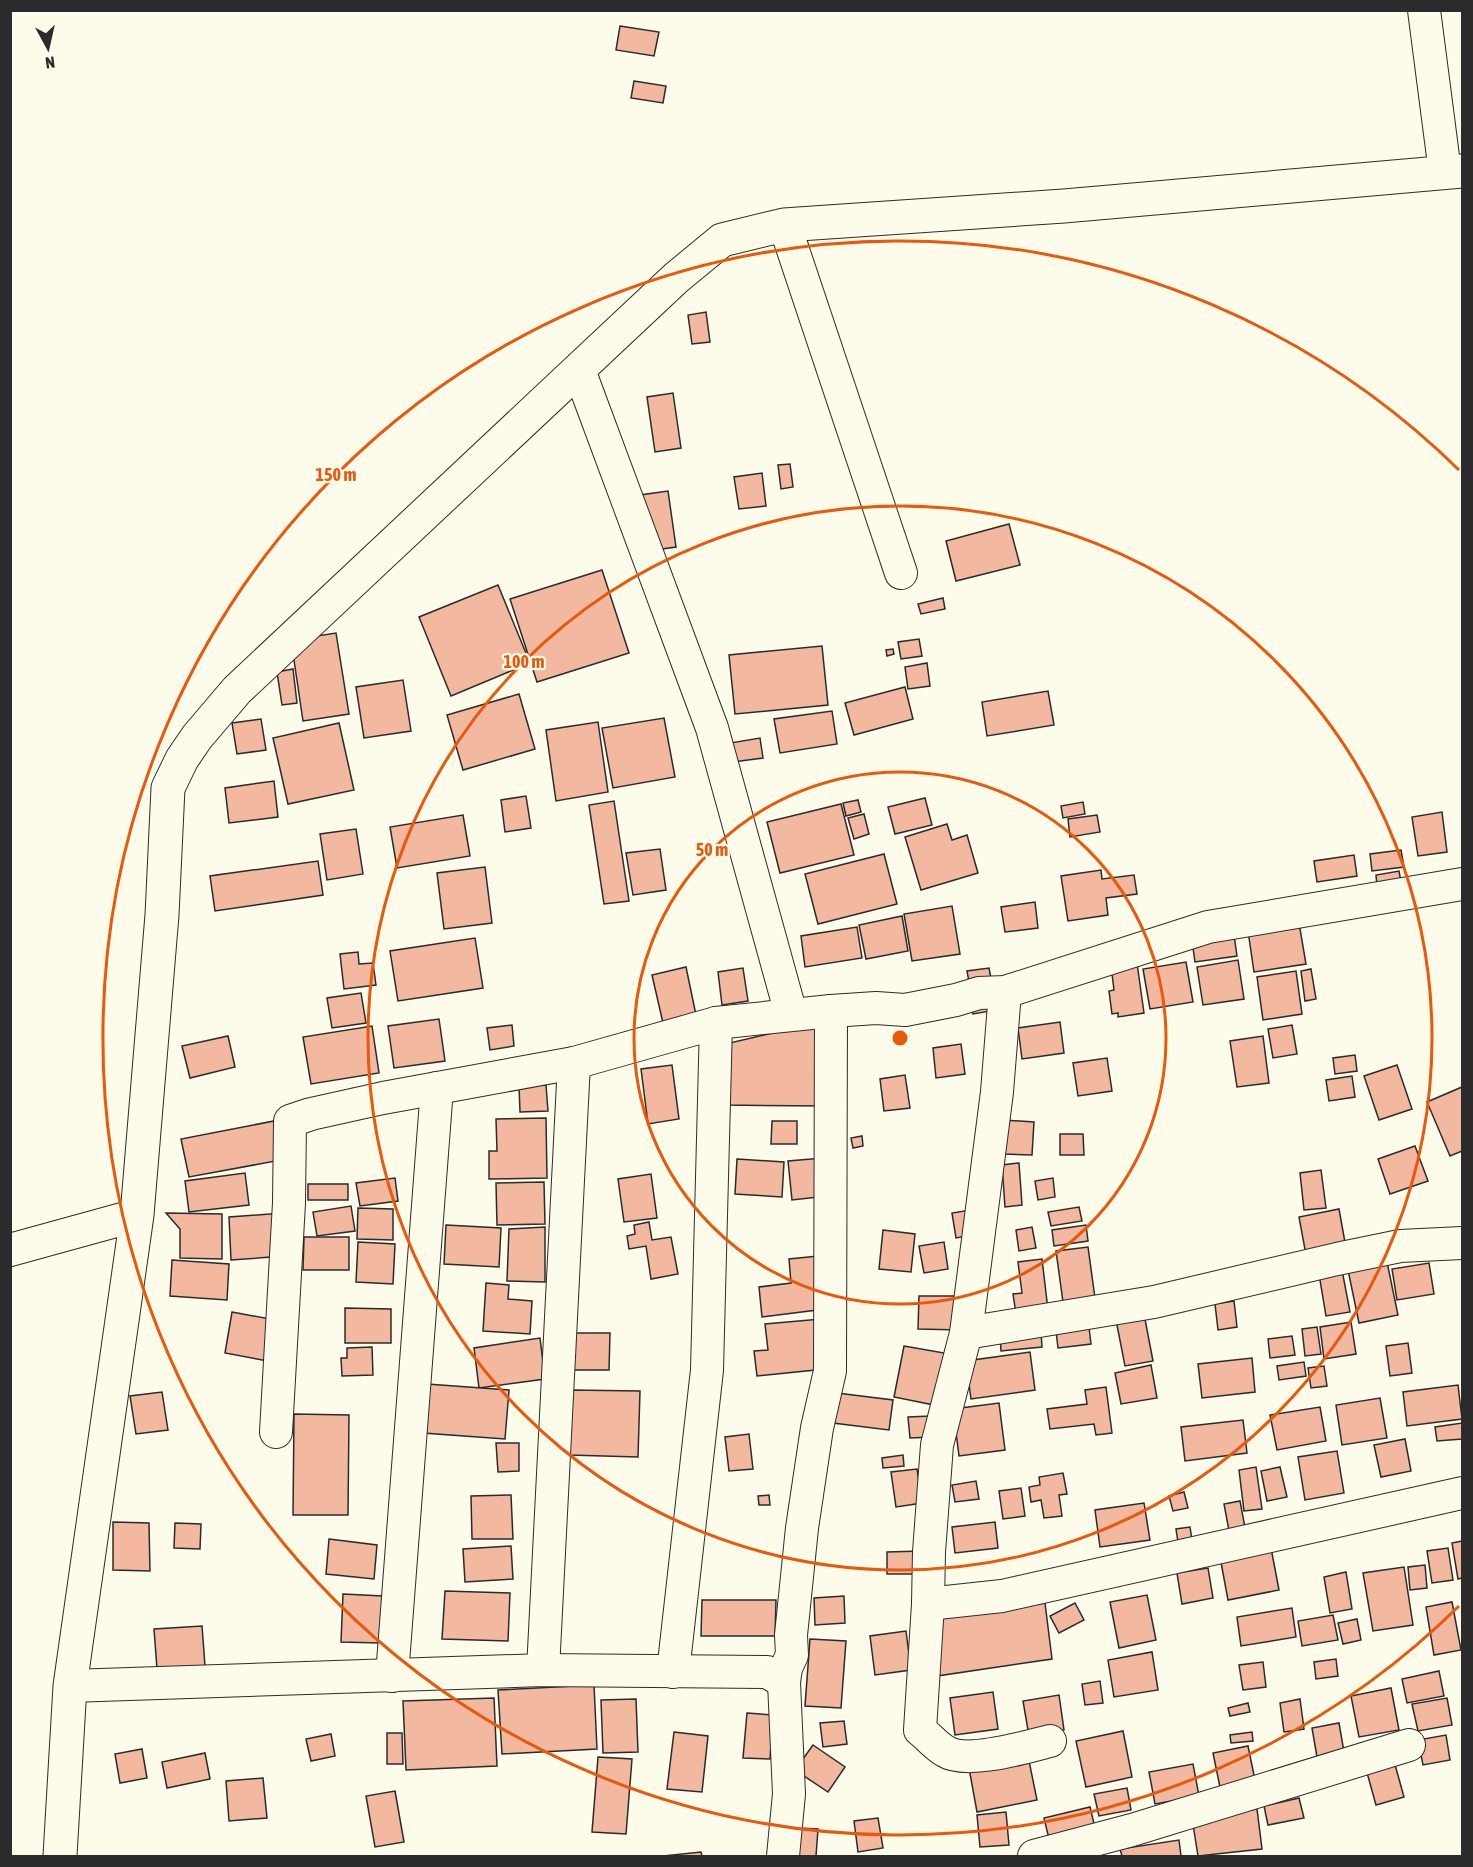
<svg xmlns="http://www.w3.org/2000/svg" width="1473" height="1867" font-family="'Asap Condensed',sans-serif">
  <rect width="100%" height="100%" fill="#fdfbea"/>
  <g fill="#f2b8a0" stroke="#2b2b2b" stroke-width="1.5">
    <polygon points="620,26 659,32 654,56 616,50"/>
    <polygon points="634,81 666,86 663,103 631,98"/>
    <polygon points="706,312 710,342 692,344 688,315"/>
    <polygon points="673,393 681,448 655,452 647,397"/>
    <polygon points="790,464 793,487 781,489 778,465"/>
    <polygon points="762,473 766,506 739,509 734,477"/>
    <polygon points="668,491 676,547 648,551 640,495"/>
    <polygon points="1009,524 1020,565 956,581 946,541"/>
    <polygon points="602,570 629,653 537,682 510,599"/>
    <polygon points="498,585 530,663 451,696 419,617"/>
    <polygon points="943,598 945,609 921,614 918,604"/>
    <polygon points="336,633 349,714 303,721 291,640"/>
    <polygon points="919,639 922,656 901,659 898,642"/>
    <polygon points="822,646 828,705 735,714 729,655"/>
    <polygon points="893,649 894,654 887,656 886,650"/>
    <polygon points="927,663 930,686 908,689 905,667"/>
    <polygon points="293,669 297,703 282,705 277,672"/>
    <polygon points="403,680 411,731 364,738 356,687"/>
    <polygon points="905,687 913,719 854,735 845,703"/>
    <polygon points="1048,691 1054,725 987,736 982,702"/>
    <polygon points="519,694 535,749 463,770 447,715"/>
    <polygon points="832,711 837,744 780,753 774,719"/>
    <polygon points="664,718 675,777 613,788 602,728"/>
    <polygon points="261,719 266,750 237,754 232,723"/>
    <polygon points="598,722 608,792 556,801 546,730"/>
    <polygon points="339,723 354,790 288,804 273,738"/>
    <polygon points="760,738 763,758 733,762 730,743"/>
    <polygon points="274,781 278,817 229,823 225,788"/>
    <polygon points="526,796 531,828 505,832 501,800"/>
    <polygon points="925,798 932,825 895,834 888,807"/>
    <polygon points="858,800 861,812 846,816 843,803"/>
    <polygon points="614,801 629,901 604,904 589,805"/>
    <polygon points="1083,802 1085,814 1063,818 1061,806"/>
    <polygon points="841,804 854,855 780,873 767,822"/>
    <polygon points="1442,812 1447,852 1418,856 1412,817"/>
    <polygon points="864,814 869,834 854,839 848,818"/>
    <polygon points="463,815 470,856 397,868 390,827"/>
    <polygon points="1097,815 1100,832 1070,837 1068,819"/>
    <polygon points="947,824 952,840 967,835 978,873 921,890 905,837"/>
    <polygon points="356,829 363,874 327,880 320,834"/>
    <polygon points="660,849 666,890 633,895 626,853"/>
    <polygon points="1401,850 1404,867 1372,871 1370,854"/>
    <polygon points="884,854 897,904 818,924 805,874"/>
    <polygon points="1354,855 1357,876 1317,882 1314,861"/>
    <polygon points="318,861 323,895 215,911 210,876"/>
    <polygon points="485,867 492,923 444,929 437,873"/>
    <polygon points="1101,870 1102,879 1134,875 1137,894 1106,898 1108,915 1068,921 1061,876"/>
    <polygon points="1399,871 1401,882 1377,886 1376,875"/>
    <polygon points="1035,902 1038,928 1005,932 1001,907"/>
    <polygon points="952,906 960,954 912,961 904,914"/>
    <polygon points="902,916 908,951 866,959 859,925"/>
    <polygon points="1299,923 1306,964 1254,972 1248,931"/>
    <polygon points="857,927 862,958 805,967 801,936"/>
    <polygon points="1234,935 1237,956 1195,962 1192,941"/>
    <polygon points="475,938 483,988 398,1001 390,951"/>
    <polygon points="358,952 359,964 373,963 376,985 344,989 340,954"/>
    <polygon points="1238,960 1244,999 1203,1005 1197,967"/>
    <polygon points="1186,962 1193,1002 1150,1009 1143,969"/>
    <polygon points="1137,963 1144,1013 1118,1017 1118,1013 1112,1014 1109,991 1114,990 1111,966"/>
    <polygon points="686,967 696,1015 663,1023 652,975"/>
    <polygon points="743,968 748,1001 722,1005 718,972"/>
    <polygon points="989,968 992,984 970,988 967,971"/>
    <polygon points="1311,969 1316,999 1305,1001 1301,971"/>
    <polygon points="1296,971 1302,1014 1263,1020 1257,977"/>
    <polygon points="361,993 366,1023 332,1028 327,998"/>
    <polygon points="990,1002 991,1011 973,1014 972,1005"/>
    <polygon points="439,1019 445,1061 394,1068 388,1026"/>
    <polygon points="819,1022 826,1106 722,1105 721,1045"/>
    <polygon points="1060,1022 1064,1053 1022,1059 1018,1028"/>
    <polygon points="512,1025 514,1046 490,1050 487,1028"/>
    <polygon points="1292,1025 1297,1054 1273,1058 1268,1029"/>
    <polygon points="372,1026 379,1073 311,1084 303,1037"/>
    <polygon points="228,1036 235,1067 190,1078 182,1046"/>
    <polygon points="1263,1036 1269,1083 1237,1087 1230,1041"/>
    <polygon points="961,1044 965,1074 936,1078 933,1048"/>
    <polygon points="1355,1055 1357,1071 1335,1074 1333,1058"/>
    <polygon points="1107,1058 1112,1091 1078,1096 1073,1063"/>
    <polygon points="672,1065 679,1119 648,1124 641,1069"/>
    <polygon points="1397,1065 1412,1109 1379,1120 1364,1076"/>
    <polygon points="905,1075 910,1108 884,1111 880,1079"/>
    <polygon points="1352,1076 1355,1097 1329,1101 1326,1080"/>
    <polygon points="546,1085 548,1111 520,1112 519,1086"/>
    <polygon points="1462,1087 1462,1151 1450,1156 1427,1102"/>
    <polygon points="546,1118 547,1178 489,1179 489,1151 497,1151 496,1119"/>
    <polygon points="1004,1120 1034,1122 1032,1155 1003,1154"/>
    <polygon points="274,1121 281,1160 189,1177 181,1139"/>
    <polygon points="772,1121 797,1121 797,1144 771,1144"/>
    <polygon points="1060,1134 1083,1134 1084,1155 1060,1155"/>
    <polygon points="862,1136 863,1146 853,1148 851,1138"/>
    <polygon points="1415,1146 1428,1181 1390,1194 1378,1159"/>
    <polygon points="823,1158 827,1196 792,1200 788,1161"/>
    <polygon points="737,1159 784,1162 782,1197 735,1194"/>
    <polygon points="1019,1163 1022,1205 1005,1207 1002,1165"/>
    <polygon points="1321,1170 1326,1208 1304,1210 1300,1173"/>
    <polygon points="245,1173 249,1205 189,1212 185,1181"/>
    <polygon points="651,1174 657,1218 624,1222 618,1179"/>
    <polygon points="395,1178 398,1201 360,1206 356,1183"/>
    <polygon points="1053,1178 1055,1197 1038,1200 1035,1181"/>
    <polygon points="544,1182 545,1224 497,1225 496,1183"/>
    <rect x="308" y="1184" width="40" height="16"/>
    <polygon points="351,1206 355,1231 317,1236 313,1212"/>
    <polygon points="1079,1207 1082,1221 1051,1226 1048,1212"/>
    <polygon points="358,1208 393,1209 393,1240 357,1239"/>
    <polygon points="976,1209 980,1234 956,1238 952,1213"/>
    <polygon points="1339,1209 1346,1248 1306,1255 1299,1217"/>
    <polygon points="166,1213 222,1214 222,1259 180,1258 180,1229"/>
    <polygon points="283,1213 285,1256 231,1260 229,1217"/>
    <polygon points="649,1222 652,1240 671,1237 678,1274 651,1279 646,1246 629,1249 627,1236 635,1234 634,1225"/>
    <polygon points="446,1225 501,1228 499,1267 444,1264"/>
    <polygon points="1086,1225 1088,1241 1054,1246 1052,1230"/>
    <polygon points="545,1227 545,1282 507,1281 509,1229"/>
    <polygon points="1032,1227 1036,1248 1019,1251 1016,1230"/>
    <polygon points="883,1230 915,1234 911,1272 879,1269"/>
    <polygon points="304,1237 349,1237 349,1270 303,1270"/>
    <polygon points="358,1242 395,1244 393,1284 356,1282"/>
    <polygon points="944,1242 948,1269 924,1273 919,1246"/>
    <polygon points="1088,1247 1095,1298 1063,1302 1056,1251"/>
    <polygon points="818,1256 825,1309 762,1317 759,1287 791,1283 789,1259"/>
    <polygon points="1042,1259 1048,1310 1016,1314 1013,1294 1022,1293 1018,1262"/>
    <polygon points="172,1260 229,1264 227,1300 170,1296"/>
    <polygon points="1387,1262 1398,1315 1359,1323 1348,1270"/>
    <polygon points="1429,1263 1434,1294 1397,1300 1392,1269"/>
    <polygon points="1342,1270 1350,1312 1326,1316 1319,1274"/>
    <polygon points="486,1283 509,1285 508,1299 532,1301 530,1334 483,1331"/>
    <polygon points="919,1296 960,1296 960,1330 918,1329"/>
    <polygon points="1234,1301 1237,1327 1218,1330 1215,1304"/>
    <polygon points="345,1308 391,1309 391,1343 345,1343"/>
    <polygon points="232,1312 281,1321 273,1362 225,1353"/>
    <polygon points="1144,1314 1153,1361 1125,1366 1116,1320"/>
    <polygon points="821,1319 825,1369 757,1376 754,1351 768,1350 765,1324"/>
    <polygon points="1088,1319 1091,1344 1058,1348 1055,1322"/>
    <polygon points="1351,1322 1356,1354 1324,1359 1320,1327"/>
    <polygon points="1317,1327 1321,1354 1305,1356 1302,1329"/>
    <polygon points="1041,1331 1042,1347 1001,1351 1000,1335"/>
    <polygon points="566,1333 610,1333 609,1370 566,1370"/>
    <polygon points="1292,1336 1295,1355 1270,1358 1268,1339"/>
    <polygon points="540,1338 545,1379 479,1388 474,1348"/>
    <polygon points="1408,1343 1412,1373 1390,1376 1386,1346"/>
    <polygon points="904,1346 950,1354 939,1406 894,1397"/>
    <polygon points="372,1347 373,1375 342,1376 341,1358 347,1358 347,1348"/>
    <polygon points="1030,1352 1035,1390 971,1399 966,1361"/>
    <polygon points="1252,1358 1255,1392 1202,1398 1198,1364"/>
    <polygon points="1304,1362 1306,1376 1279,1380 1277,1366"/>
    <polygon points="1151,1365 1157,1398 1121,1404 1115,1373"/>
    <polygon points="1324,1366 1327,1386 1311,1388 1308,1368"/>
    <polygon points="427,1384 509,1390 505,1439 423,1433"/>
    <polygon points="1458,1385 1462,1419 1407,1426 1403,1392"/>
    <polygon points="1106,1387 1112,1433 1096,1435 1094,1424 1050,1429 1047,1409 1087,1404 1085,1390"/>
    <polygon points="571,1390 640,1391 638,1457 569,1455"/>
    <polygon points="162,1392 168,1430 136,1434 130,1396"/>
    <polygon points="829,1392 893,1400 889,1430 825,1422"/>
    <polygon points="1380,1398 1387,1438 1342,1445 1336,1405"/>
    <polygon points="999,1403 1005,1450 959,1456 953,1409"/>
    <polygon points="1320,1407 1326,1441 1277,1450 1270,1415"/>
    <polygon points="294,1414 349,1415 348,1515 293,1515"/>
    <polygon points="931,1416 932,1437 910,1438 908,1417"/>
    <polygon points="1243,1420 1247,1453 1185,1461 1181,1427"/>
    <polygon points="1462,1423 1462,1439 1437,1441 1435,1427"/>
    <polygon points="749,1434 753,1469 729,1471 725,1437"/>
    <polygon points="1405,1439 1411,1471 1381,1477 1374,1445"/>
    <polygon points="496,1443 519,1443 519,1471 498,1472"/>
    <polygon points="1337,1451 1344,1493 1305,1500 1298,1457"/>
    <polygon points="903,1455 904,1466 883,1468 882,1458"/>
    <polygon points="1256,1467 1262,1509 1244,1511 1239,1470"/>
    <polygon points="1280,1467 1287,1497 1267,1501 1261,1471"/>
    <polygon points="917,1469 922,1503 896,1507 891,1472"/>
    <polygon points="1063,1473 1067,1494 1059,1495 1062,1516 1044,1518 1041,1500 1031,1502 1029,1487 1040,1485 1039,1477"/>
    <polygon points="976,1481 979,1499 955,1502 952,1485"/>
    <polygon points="1021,1488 1025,1516 1003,1519 999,1491"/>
    <polygon points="1184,1492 1188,1508 1173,1511 1169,1496"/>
    <polygon points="511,1495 513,1539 472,1539 471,1496"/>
    <polygon points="769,1495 770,1505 759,1505 758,1496"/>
    <polygon points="1240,1501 1246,1533 1230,1536 1224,1504"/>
    <polygon points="1144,1503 1150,1540 1100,1547 1095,1510"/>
    <polygon points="113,1522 149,1523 150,1571 113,1570"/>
    <polygon points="995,1522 998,1548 955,1553 952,1527"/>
    <polygon points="175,1523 201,1524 200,1549 174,1548"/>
    <polygon points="1190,1527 1192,1540 1178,1542 1176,1529"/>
    <polygon points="329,1539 377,1545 374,1579 326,1574"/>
    <polygon points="1462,1541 1462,1578 1458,1579 1452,1543"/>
    <polygon points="511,1546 513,1579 465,1582 463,1549"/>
    <polygon points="1271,1548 1279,1590 1228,1600 1220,1557"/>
    <polygon points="1448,1548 1453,1580 1432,1583 1427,1551"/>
    <polygon points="921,1551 922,1574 887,1574 887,1552"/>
    <polygon points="1425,1565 1427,1588 1410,1590 1408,1567"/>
    <polygon points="1404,1567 1413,1625 1373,1631 1363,1573"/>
    <polygon points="1208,1568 1213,1598 1182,1604 1177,1573"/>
    <polygon points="1346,1572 1352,1609 1330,1613 1324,1577"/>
    <polygon points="445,1591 510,1593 508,1641 442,1639"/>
    <polygon points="343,1594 383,1596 380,1643 341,1642"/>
    <polygon points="1147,1595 1156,1640 1119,1648 1110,1602"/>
    <polygon points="844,1596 845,1623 815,1625 814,1598"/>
    <polygon points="702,1600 776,1600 775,1636 701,1636"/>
    <polygon points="1452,1602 1461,1650 1434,1655 1426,1607"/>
    <polygon points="1045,1603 1052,1659 930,1677 933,1617"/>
    <polygon points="1075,1603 1084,1620 1059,1633 1050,1616"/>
    <polygon points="1292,1608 1296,1637 1241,1646 1237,1617"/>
    <polygon points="1333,1615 1338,1640 1302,1646 1298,1621"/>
    <polygon points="1357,1619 1361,1640 1343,1644 1338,1623"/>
    <polygon points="202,1626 206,1679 158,1682 154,1629"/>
    <polygon points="906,1631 911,1670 875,1675 870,1636"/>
    <polygon points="810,1639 846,1641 841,1708 805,1706"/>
    <polygon points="1152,1652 1158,1690 1114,1697 1108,1660"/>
    <polygon points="1336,1659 1338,1676 1316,1679 1314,1662"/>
    <polygon points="1263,1662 1266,1687 1243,1690 1239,1665"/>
    <polygon points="1439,1671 1444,1696 1407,1703 1402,1679"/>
    <polygon points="1100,1681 1103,1703 1085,1705 1082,1684"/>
    <polygon points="594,1685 597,1749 502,1754 498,1690"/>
    <polygon points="1391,1688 1399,1730 1359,1737 1351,1696"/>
    <polygon points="993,1692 998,1729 955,1735 950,1698"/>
    <polygon points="1059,1695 1064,1730 1029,1736 1023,1701"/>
    <polygon points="494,1698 497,1766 406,1770 403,1701"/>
    <polygon points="1447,1698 1452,1725 1418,1731 1412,1704"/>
    <polygon points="636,1699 638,1752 603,1753 601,1700"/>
    <polygon points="1300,1699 1304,1729 1284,1732 1280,1703"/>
    <polygon points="1248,1703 1250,1712 1230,1716 1228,1708"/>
    <polygon points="747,1713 773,1715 770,1759 743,1758"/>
    <polygon points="844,1721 847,1744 823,1747 820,1723"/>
    <polygon points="1339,1723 1344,1752 1317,1757 1312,1728"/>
    <polygon points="1123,1731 1132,1777 1086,1787 1076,1741"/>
    <polygon points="674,1732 708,1736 702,1792 667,1789"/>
    <polygon points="1252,1732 1253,1741 1231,1743 1230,1735"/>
    <polygon points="387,1733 402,1733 403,1764 387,1764"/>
    <polygon points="331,1734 335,1756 311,1761 306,1739"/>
    <polygon points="1446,1735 1450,1760 1423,1765 1418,1740"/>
    <polygon points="813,1745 845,1767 828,1792 795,1770"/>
    <polygon points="1248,1746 1256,1785 1221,1792 1213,1753"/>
    <polygon points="142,1749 147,1778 120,1783 115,1754"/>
    <polygon points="205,1753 210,1779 167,1788 162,1762"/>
    <polygon points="1028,1756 1037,1800 977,1812 969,1768"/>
    <polygon points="598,1757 632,1759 626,1834 592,1832"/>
    <polygon points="1394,1761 1404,1797 1376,1805 1366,1769"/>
    <polygon points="1193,1764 1199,1796 1155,1804 1149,1772"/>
    <polygon points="263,1778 267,1818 229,1821 226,1781"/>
    <polygon points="1127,1788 1131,1810 1099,1816 1094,1794"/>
    <polygon points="395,1791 404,1842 375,1847 366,1796"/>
    <polygon points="1299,1798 1304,1818 1268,1825 1264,1806"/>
    <polygon points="1090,1807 1096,1832 1050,1843 1044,1818"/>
    <polygon points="1257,1809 1262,1849 1198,1856 1192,1818"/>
    <polygon points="1006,1812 1009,1845 980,1847 977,1815"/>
    <polygon points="878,1818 883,1848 858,1852 854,1821"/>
    <polygon points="798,1828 818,1829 816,1856 796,1856"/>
    <polygon points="1179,1840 1181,1856 1122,1856 1120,1849"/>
    <polygon points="701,1852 702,1856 663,1856"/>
  </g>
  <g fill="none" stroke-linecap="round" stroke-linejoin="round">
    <g stroke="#2b2b2b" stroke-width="34">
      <g id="street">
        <polyline points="1424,10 1445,172"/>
        <polyline points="785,226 901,573"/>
        <polyline points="579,370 712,728 791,1014"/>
        <path d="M1005 992 997 1092 966 1333 937 1445 929 1552 928 1604 920 1730C928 1736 936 1746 945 1751 966 1765 1026 1747 1050 1741"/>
        <polyline points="10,1250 137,1215"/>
        <polyline points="966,1333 1154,1302 1337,1259 1400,1246 1462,1243"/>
        <polyline points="276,1432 289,1203 290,1121 311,1114 383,1098 574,1063 716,1023 831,1011 876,1008 905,1010 956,1000 979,993 1005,992 1208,927 1462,884"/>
        <polyline points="928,1604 1002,1596 1462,1493"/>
        <polyline points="543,1670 574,1063"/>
        <polyline points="673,1672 707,1370 716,1023"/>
        <polyline points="392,1676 437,1088"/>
        <polyline points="70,1686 543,1670 767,1672 784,1682 786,1668 792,1655 791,1635 802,1528 817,1428 830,1371 831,1011"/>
        <polyline points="783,1856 789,1794 784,1682"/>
        <polyline points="1034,1856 1132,1830 1409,1745"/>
      </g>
    </g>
    <g stroke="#2b2b2b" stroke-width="35">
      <polyline id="secondary" points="60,1856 70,1686 137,1215 162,915 168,788 182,759 197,737 237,690 676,278 722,240 784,225 1064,206 1462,171"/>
    </g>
    <use href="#street" stroke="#fdfbea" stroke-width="32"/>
    <use href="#secondary" stroke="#fdfbea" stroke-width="33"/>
  </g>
  <g fill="none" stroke="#e8590c" stroke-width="3">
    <circle cx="900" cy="1038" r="266"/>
    <circle cx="900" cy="1038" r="532"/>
    <path d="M1459 1606A797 797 0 1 1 1459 470"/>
  </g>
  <circle cx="900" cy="1038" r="9" fill="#e8590c" stroke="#fdfbea" stroke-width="3"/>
  <g font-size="18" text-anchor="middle" font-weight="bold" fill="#e8590c" stroke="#fdfbea" stroke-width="4.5" stroke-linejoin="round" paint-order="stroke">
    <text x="336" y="481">150 m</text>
    <text x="524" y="668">100 m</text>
    <text x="712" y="856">50 m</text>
  </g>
  <rect width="1473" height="1867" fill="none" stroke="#2b2b2b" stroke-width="24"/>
  <g transform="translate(48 48) rotate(172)" stroke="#fdfbea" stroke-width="4.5" paint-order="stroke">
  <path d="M0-4.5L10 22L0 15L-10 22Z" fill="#2b2b2b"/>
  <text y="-9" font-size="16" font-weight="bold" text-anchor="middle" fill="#2b2b2b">N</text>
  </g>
</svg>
